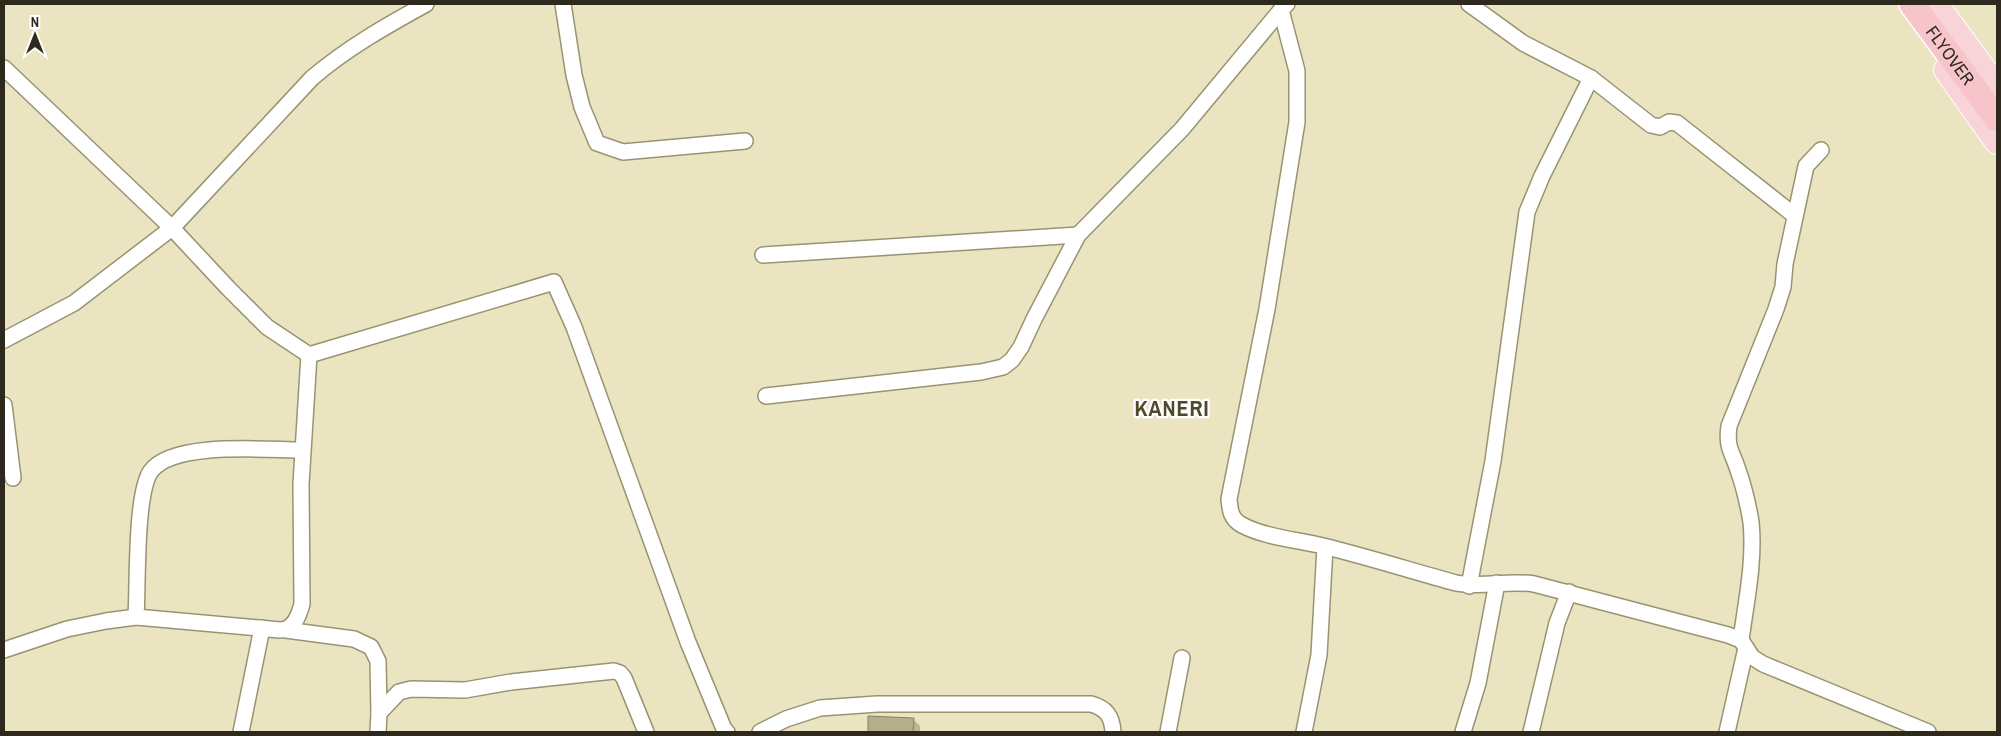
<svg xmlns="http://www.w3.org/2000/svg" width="2001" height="736" font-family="'Archivo Narrow',sans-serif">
  <rect width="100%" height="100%" fill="#ebe4c0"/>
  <polygon fill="#0003" points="870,717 913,719 920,726 920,732 869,732"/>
  <polygon fill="#b5af8d" stroke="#86805f" points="868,716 914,718 913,732 868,732"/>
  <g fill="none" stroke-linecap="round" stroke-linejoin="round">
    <g stroke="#999372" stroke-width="18">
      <g id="minor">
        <polyline points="563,4 574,75 582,107 597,143 623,152 745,141"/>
        <path d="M1287 4 1281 10 1297 71V122L1267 309 1229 499C1230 511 1231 519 1242 525 1264 537 1298 540 1323 546 1368 557 1412 571 1456 583 1482 588 1507 580 1534 584L1728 635 1741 640 1752 657 1763 664 1928 732"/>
        <polyline points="1469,4 1523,43 1591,78 1651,125 1660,127 1669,122 1677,123 1794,215"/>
        <polyline points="4,68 172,228 228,288 267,327 309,355 554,282 574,327 688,642 724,729 727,732"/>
        <polyline points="763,255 1078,235"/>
        <path d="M4 340 74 303 172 228 312 78C347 48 386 26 426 4"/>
        <polyline points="766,396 981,372 1003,367 1012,360 1021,347 1034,319 1078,235 1182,129 1281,10"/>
        <polyline points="4,405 13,478"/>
        <polyline points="1469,586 1493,461 1527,212 1542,176 1591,78"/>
        <path d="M136 617C138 587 135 493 151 471 174 441 266 450 302 450"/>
        <polyline points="286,630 354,639 371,647 378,661 379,713"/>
        <path d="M1741 640C1746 602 1755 561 1751 522 1748 504 1744 487 1738 470 1732 451 1726 448 1729 426L1776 309 1783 287 1785 264 1806 166 1821 150"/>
        <path d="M4 650 67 629 106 621 136 617 280 630C294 630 299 615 302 604L301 484 309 355"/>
        <polyline points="241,732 262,628"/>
        <polyline points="378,732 379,713 399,692 411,689 465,690 511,682 614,671 620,673 624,678 646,732"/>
        <path d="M760 732 786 719 820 708 877 704H1091C1106 708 1112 716 1113 732"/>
        <polyline points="1168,732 1182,658"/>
        <polyline points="1304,732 1319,655 1325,547"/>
        <polyline points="1463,732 1478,683 1497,583"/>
        <polyline points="1531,732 1557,623 1569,592"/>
        <polyline points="1727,732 1746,648"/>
      </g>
    </g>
    <g stroke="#fff" stroke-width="26">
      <g id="primary">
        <polyline points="1936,4 1997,87"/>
        <polyline points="1946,70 1997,142"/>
      </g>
    </g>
    <g stroke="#fff" stroke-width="28">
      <g id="trunk">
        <path id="s1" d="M1912 4 1997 119"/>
      </g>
    </g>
    <use href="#minor" stroke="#fff" stroke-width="15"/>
    <use href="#primary" stroke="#f8d3d7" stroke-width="24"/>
    <use href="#trunk" stroke="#f6c4ca" stroke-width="25"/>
  </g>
  <g text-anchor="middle" stroke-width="4.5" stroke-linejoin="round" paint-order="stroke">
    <g font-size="18" fill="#2d2a1d" stroke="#fff">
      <text dy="6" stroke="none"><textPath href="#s1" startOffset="64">FLYOVER</textPath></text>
    </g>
    <g font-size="22" font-weight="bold" letter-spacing="1" fill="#50492b" stroke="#fff">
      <text x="1172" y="416">KANERI</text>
    </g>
  </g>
  <rect width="2001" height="736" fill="none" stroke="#2d2a1d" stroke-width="10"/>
  <g transform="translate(35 35)" stroke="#ffffff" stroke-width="4" paint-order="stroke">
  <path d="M0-4L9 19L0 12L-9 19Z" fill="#2d2a1d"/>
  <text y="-8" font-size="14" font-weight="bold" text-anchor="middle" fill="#2d2a1d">N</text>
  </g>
</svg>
